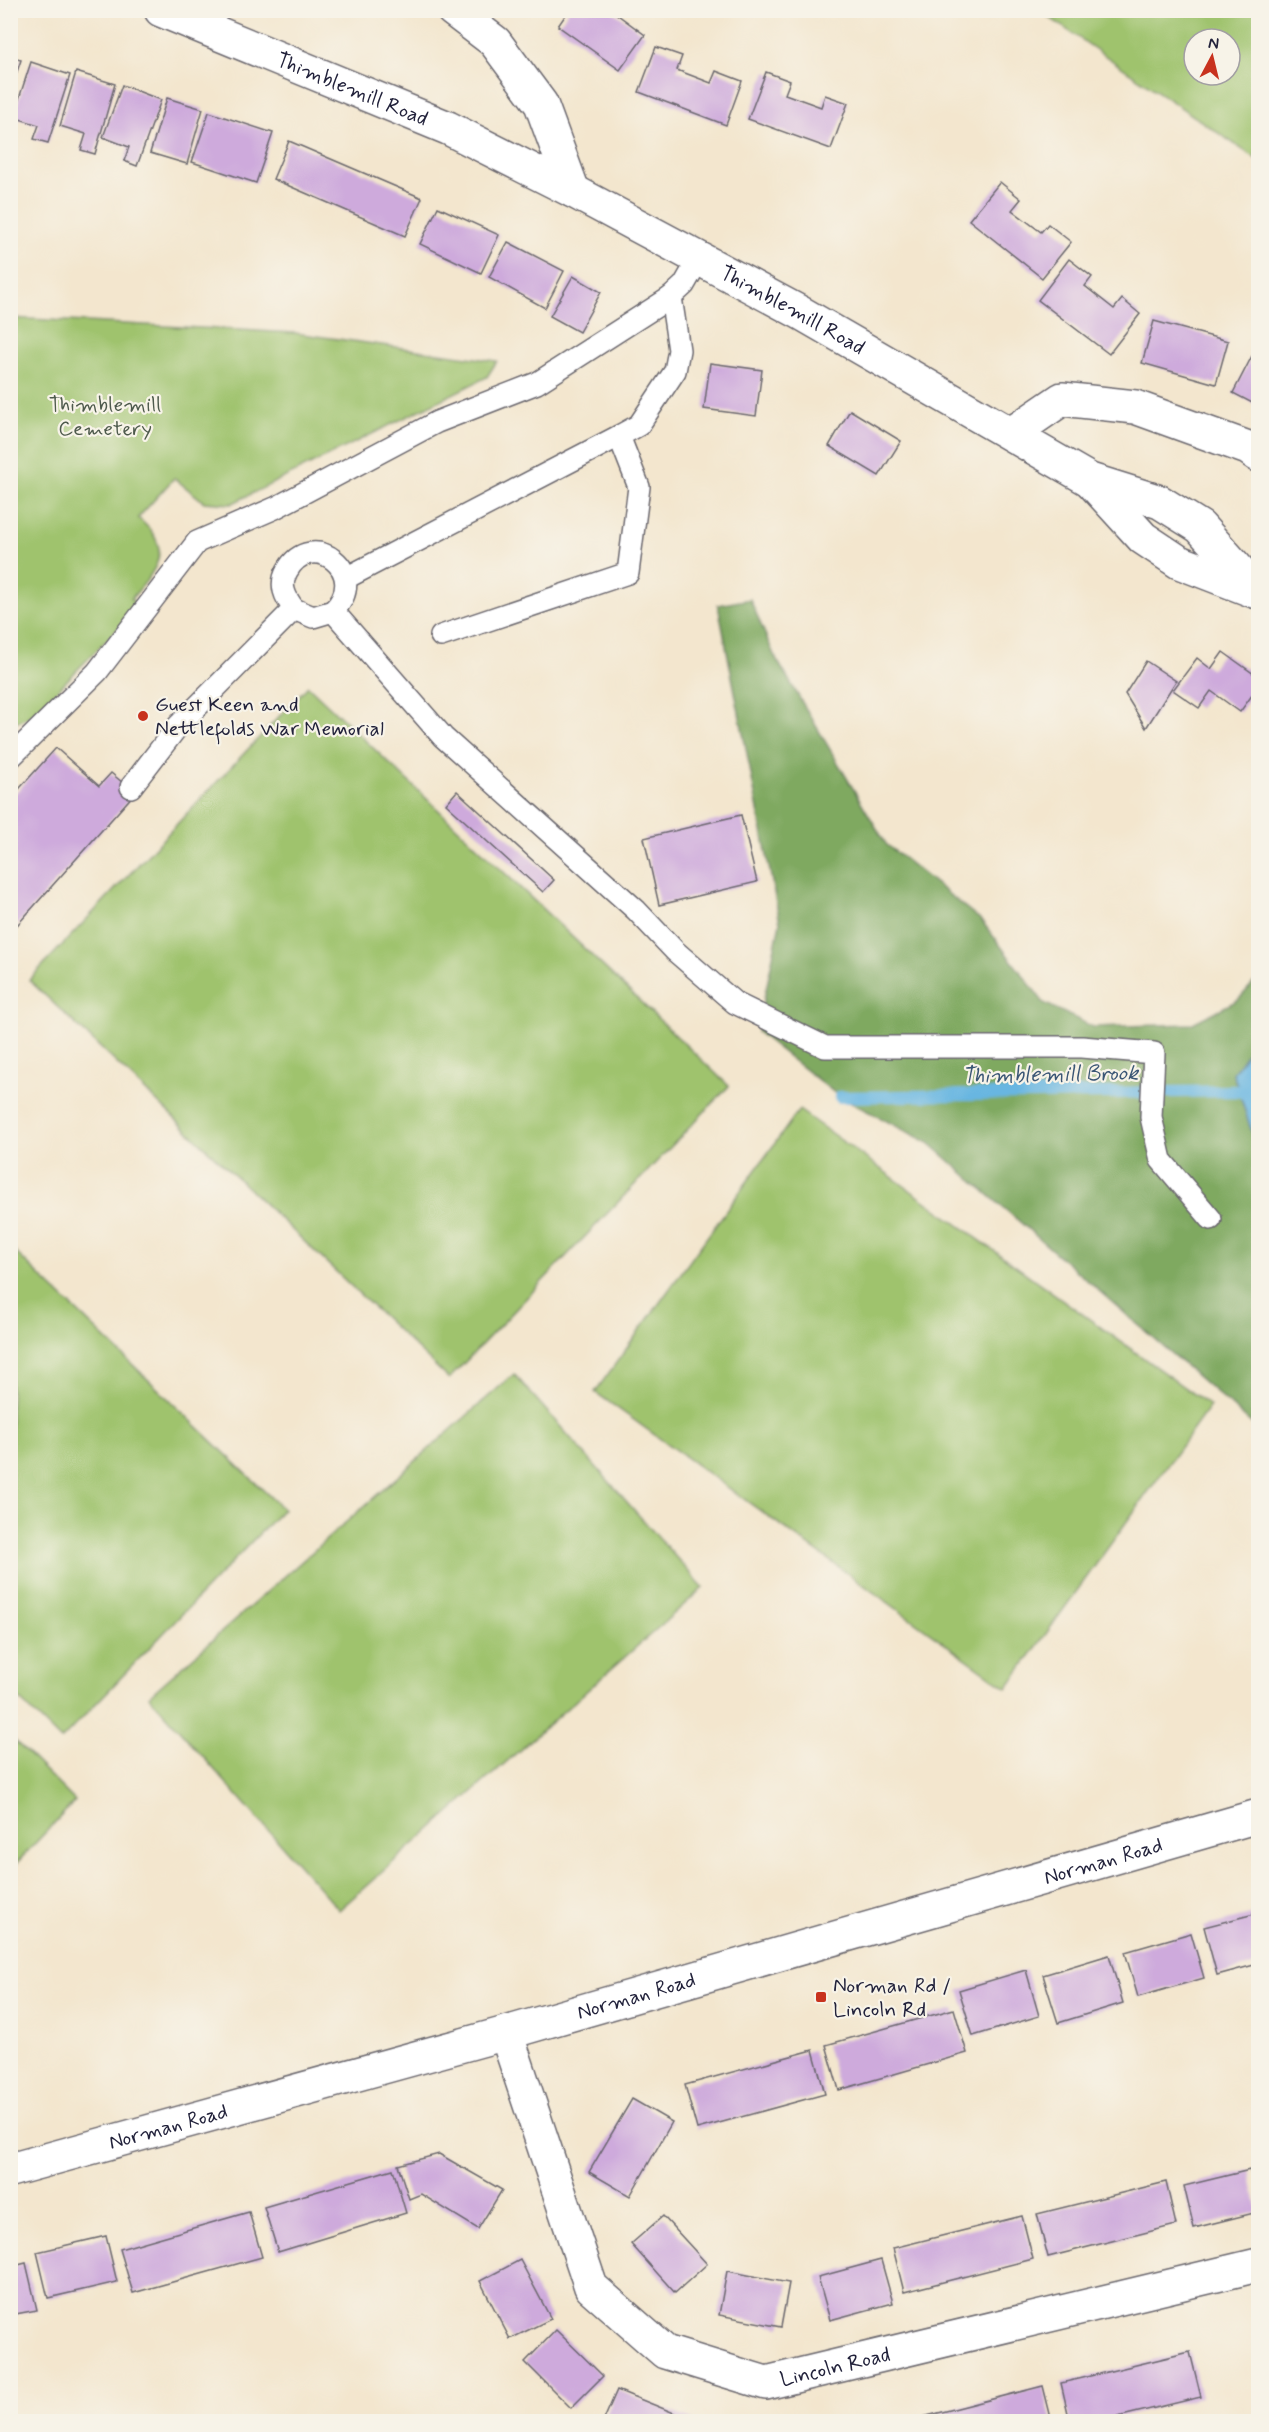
<svg xmlns="http://www.w3.org/2000/svg" width="1269" height="2432" font-family="Mynerve,sans-serif">
  <rect width="100%" height="100%" fill="#f7f3e8"/>
  <filter id="ink" filterUnits="userSpaceOnUse"><feTurbulence type="fractalNoise" baseFrequency=".0167" numOctaves="2"/><feDisplacementMap in="SourceGraphic" scale="12" xChannelSelector="R" yChannelSelector="G"/><feConvolveMatrix kernelMatrix="1 2 1 2 8 2 1 2 1" color-interpolation-filters="sRGB"/></filter>
  <filter id="wash" filterUnits="userSpaceOnUse"><feTurbulence type="fractalNoise" baseFrequency=".008" numOctaves="4" result="noise"/><feDisplacementMap in="SourceGraphic" scale="24" xChannelSelector="R" yChannelSelector="G"/><feGaussianBlur stdDeviation="1.35" result="paint"/><feColorMatrix in="noise" values="0 0 0 0 0 0 0 0 0 0 0 0 0 0 0 0 0 1.4 0 .05"/><feComposite in="paint" operator="in"/></filter>
  <g filter="url(#wash)">
    <rect width="100%" height="100%" fill="#f3e6ce"/>
    <g fill="#9fc36d" stroke="#607254" stroke-width="1.5" fill-rule="evenodd">
      <path d="M1040 11H1258V160L1060 25ZM1194 39H1230V75H1194Z"/>
      <path d="M10 318 295 333 497 361 487 377 231 504 204 502 174 478 138 518C175 548 157 570 131 599L139 607 33 715 19 721 10 720Z"/>
      <polygon points="308,686 729,1086 449,1379 29,980"/>
      <polygon points="799,1110 1210,1406 1007,1688 595,1392"/>
      <polygon points="11,1248 283,1509 61,1740 11,1691"/>
      <polygon points="514,1374 703,1588 339,1910 149,1696"/>
      <polygon points="11,1737 75,1801 11,1869 10,1869"/>
    </g>
    <polygon fill="#7fa960" stroke="#50664e" stroke-width="1.5" points="750,599 774,655 886,844 981,920 1044,1003 1093,1027 1191,1024 1238,1000 1258,978 1258,1037 1233,1073 1258,1151 1258,1429 929,1143 840,1097 757,1032 780,923 718,605"/>
    <polygon fill="#67b6e1" stroke="#446c8e" stroke-width="1.5" points="1258,1037 1258,1151 1233,1073"/>
    <g fill="none" stroke-linecap="round" stroke-linejoin="round">
      <polyline stroke="#67b6e1" stroke-width="12" points="840,1097 1239,1091 1258,1100"/>
    </g>
    <g id="blocks">
      <g fill="#ceaadc">
        <polygon points="569,10 611,10 645,35 620,70 558,26"/>
        <polygon points="656,47 682,56 677,70 711,83 716,71 742,81 726,125 639,92"/>
        <polygon points="10,57 21,60 11,89 10,89"/>
        <polygon points="31,62 70,75 48,143 34,139 39,125 13,117"/>
        <polygon points="76,72 115,84 95,154 81,150 86,134 60,126"/>
        <polygon points="766,72 790,81 785,94 821,107 825,95 848,103 831,149 748,119"/>
        <polygon points="122,85 161,100 137,166 124,161 129,147 103,137"/>
        <polygon points="167,98 203,109 187,164 150,153"/>
        <polygon points="209,112 273,133 256,183 192,162"/>
        <polygon points="289,141 422,198 405,236 273,179"/>
        <polygon points="1000,182 1021,199 1012,210 1041,232 1048,224 1071,242 1042,278 969,220"/>
        <polygon points="438,207 499,235 481,273 420,244"/>
        <polygon points="508,242 564,271 545,308 489,277"/>
        <polygon points="1069,259 1092,277 1085,286 1114,309 1122,299 1140,314 1109,354 1038,300"/>
        <polygon points="573,276 601,292 579,332 550,316"/>
        <polygon points="1154,321 1228,341 1216,384 1142,363"/>
        <polygon points="1252,356 1258,359 1258,406 1233,393"/>
        <polygon points="710,363 762,370 756,416 704,409"/>
        <polygon points="850,410 901,441 879,476 829,446"/>
        <polygon points="1223,652 1258,677 1258,687 1240,712 1211,691 1199,708 1173,690 1197,658 1211,669"/>
        <polygon points="1146,661 1176,681 1146,728 1125,694"/>
        <polygon points="56,748 99,786 111,773 135,793 10,933 10,799"/>
        <polygon points="457,791 554,880 543,892 446,804"/>
        <polygon points="741,815 757,882 659,905 644,838"/>
        <polygon points="1258,1913 1258,1964 1217,1975 1204,1927"/>
        <polygon points="1191,1933 1204,1978 1138,1997 1125,1952"/>
        <polygon points="1109,1955 1123,2003 1058,2023 1043,1975"/>
        <polygon points="1026,1970 1039,2016 973,2036 959,1990"/>
        <polygon points="954,2009 967,2053 839,2090 826,2045"/>
        <polygon points="813,2050 825,2094 697,2129 685,2085"/>
        <polygon points="632,2099 672,2122 630,2196 589,2172"/>
        <polygon points="439,2154 502,2190 478,2229 421,2194 409,2199 398,2165"/>
        <polygon points="393,2169 406,2213 278,2252 264,2207"/>
        <polygon points="1250,2170 1258,2212 1194,2228 1184,2186"/>
        <polygon points="1166,2182 1176,2225 1048,2257 1037,2214"/>
        <polygon points="249,2212 262,2257 133,2293 120,2249"/>
        <polygon points="663,2216 707,2264 675,2293 631,2244"/>
        <polygon points="1022,2216 1033,2259 904,2292 893,2248"/>
        <polygon points="106,2236 117,2282 48,2298 37,2252"/>
        <polygon points="520,2260 551,2319 510,2339 480,2281"/>
        <polygon points="881,2260 893,2303 830,2320 818,2277"/>
        <polygon points="26,2263 37,2310 10,2315 10,2267"/>
        <polygon points="727,2271 789,2283 781,2327 719,2315"/>
        <polygon points="556,2330 603,2376 571,2408 525,2362"/>
        <polygon points="1190,2352 1201,2397 1097,2422 1070,2422 1061,2383"/>
        <polygon points="1043,2386 1052,2422 916,2422 915,2419"/>
        <polygon points="617,2390 694,2421 694,2422 603,2422"/>
      </g>
    </g>
  </g>
  <g filter="url(#ink)">
    <use href="#blocks" fill-opacity="0" stroke="#6b676e" stroke-width="1.5"/>
    <g fill="none" stroke-linecap="round" stroke-linejoin="round">
      <g stroke="#6b676e" stroke-width="24">
        <g id="service">
          <polyline points="346,578 619,436"/>
          <polyline points="294,609 313,617 333,611 443,737 636,910 675,951 735,1003 825,1047 1082,1047 1154,1053 1151,1117 1161,1160 1211,1219"/>
          <polyline points="441,636 628,573 639,487 619,436 639,425 675,371 679,350 671,297 684,285 700,257"/>
          <polyline points="10,758 97,672 197,542 275,508 437,422 537,383 671,297"/>
          <path d="M131 787 178 726 294 609C285 597 279 585 287 571 311 527 372 572 333 611"/>
        </g>
      </g>
      <g stroke="#6b676e" stroke-width="36">
        <g id="minor">
          <polyline points="453,10 495,42 541,104 573,191"/>
          <polyline points="1011,434 1062,399 1135,407 1248,448 1258,455"/>
          <path id="s1" d="M506 2033 591 2287 665 2352 766 2383 1258 2265"/>
        </g>
      </g>
      <g stroke="#6b676e" stroke-width="36">
        <g id="tertiary">
          <path id="s2" d="M10 2170 506 2033 1258 1816"/>
        </g>
      </g>
      <g stroke="#6b676e" stroke-width="36">
        <g id="secondary">
          <path id="s3" d="M161 10 448 128 573 191 801 313 1090 480 1160 502 1200 527 1258 592"/>
          <polyline points="1091,481 1143,538 1179,562 1254,591"/>
        </g>
      </g>
      <use href="#service" stroke="#fff" stroke-width="21"/>
      <use href="#minor" stroke="#fff" stroke-width="33"/>
      <use href="#tertiary" stroke="#fff" stroke-width="33"/>
      <use href="#secondary" stroke="#fff" stroke-width="33"/>
    </g>
  </g>
  <g fill="#c8321e" stroke="#f7f3e8" stroke-width="2">
    <circle cx="143" cy="716" r="6"/>
    <rect x="815" y="1991" width="12" height="12" rx="3"/>
  </g>
  <g text-anchor="middle" stroke-width="4.5" stroke-linejoin="round" paint-order="stroke">
    <g font-size="21" fill="#22223b" stroke="#f7f3e8">
      <text dy="7" stroke="none"><textPath href="#s3" startOffset="207">Thimblemill Road</textPath></text>
      <text dy="7" stroke="none"><textPath href="#s3" startOffset="700">Thimblemill Road</textPath></text>
      <text dy="7" stroke="none"><textPath href="#s2" startOffset="1136">Norman Road</textPath></text>
      <text dy="7" stroke="none"><textPath href="#s2" startOffset="650">Norman Road</textPath></text>
      <text dy="7" stroke="none"><textPath href="#s2" startOffset="164">Norman Road</textPath></text>
      <text dy="7" stroke="none"><textPath href="#s1" startOffset="543">Lincoln Road</textPath></text>
    </g>
    <g font-size="21" fill="#4e5a4c" stroke="#f7f3e8">
      <text x="105" y="411">Thimblemill<tspan x="105" dy="24">Cemetery</tspan></text>
    </g>
    <g font-size="21" fill="#22223b" stroke="#f7f3e8" text-anchor="start">
      <text x="155" y="711">Guest Keen and<tspan x="155" dy="24">Nettlefolds War Memorial</tspan></text>
      <text x="833" y="1992">Norman Rd /<tspan x="833" dy="24">Lincoln Rd</tspan></text>
    </g>
    <g font-size="22" font-style="italic" fill="#3a5675" stroke="#f7f3e8">
      <text transform="translate(1050 1073) rotate(-1)" y="8">Thimblemill Brook</text>
    </g>
  </g>
  <rect width="1269" height="2432" fill="none" stroke="#f7f3e8" stroke-width="36"/>
  <g transform="translate(1212 57) rotate(7)"><circle r="28" fill="#f7f3e8" stroke="#a29fa3" stroke-width="1.5"/>
  <path d="M0-4.5L10 22L0 15L-10 22Z" fill="#c8321e"/>
  <text y="-9" font-size="16" font-weight="bold" text-anchor="middle" fill="#22223b">N</text>
  </g>
</svg>
